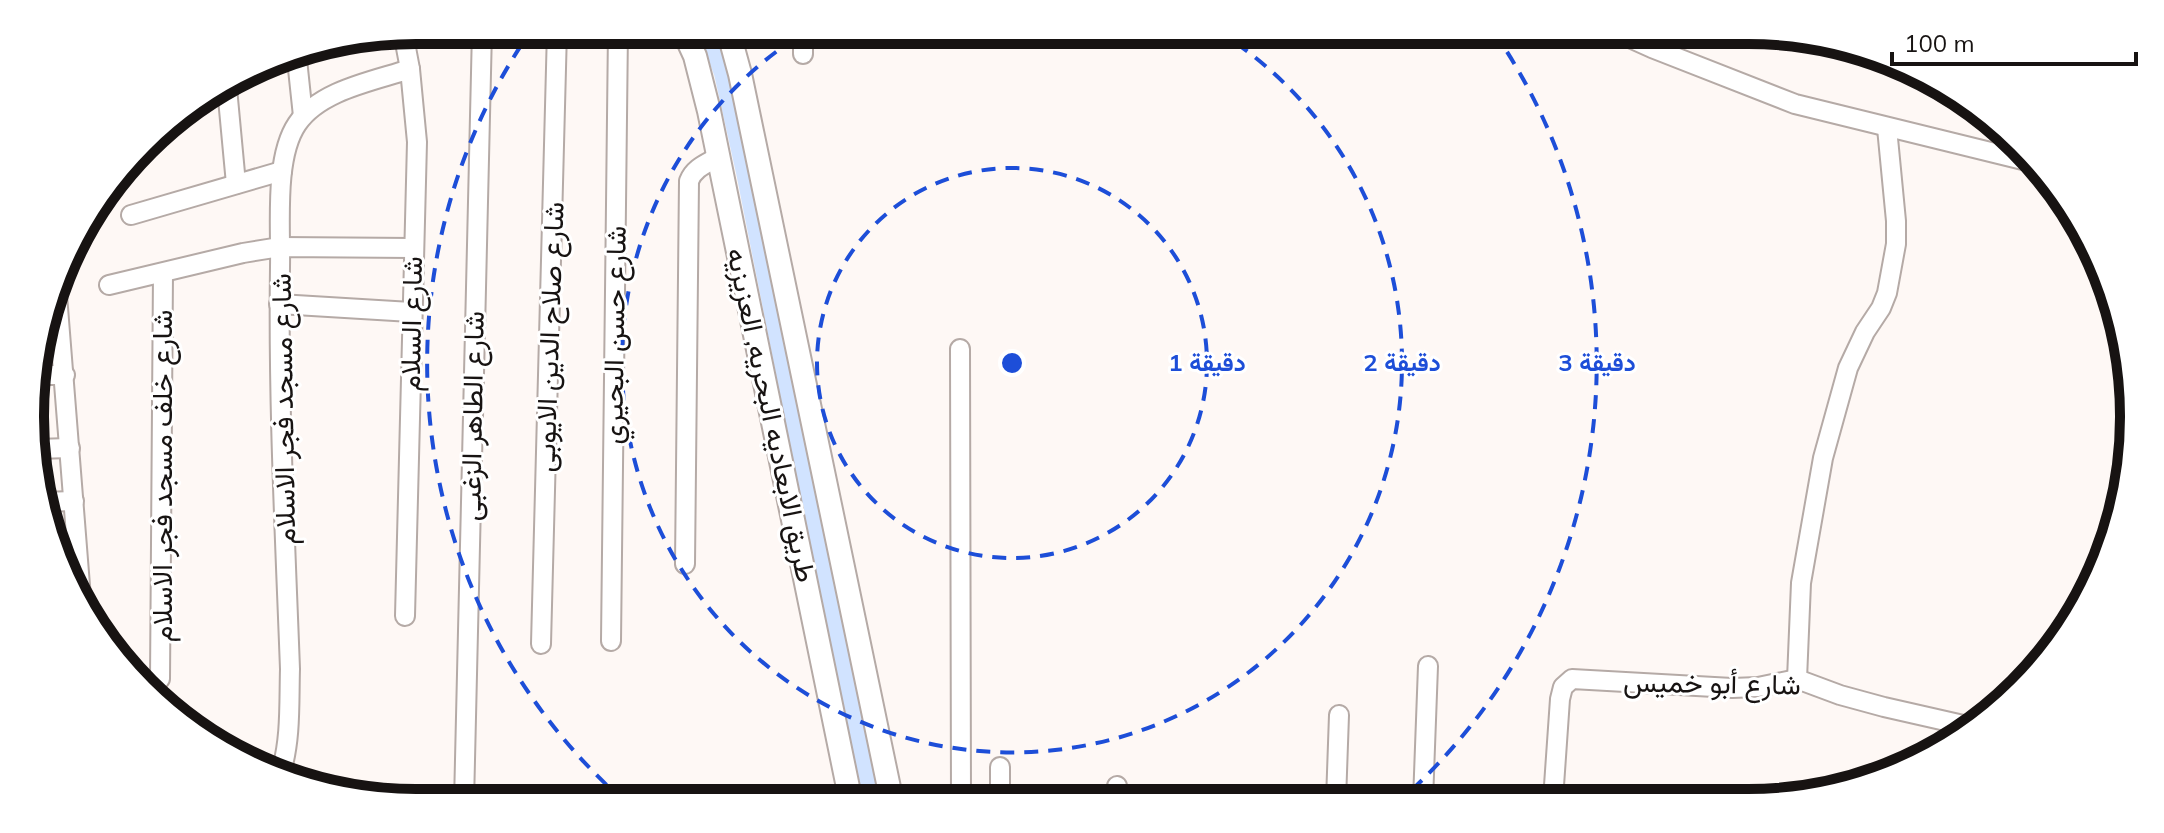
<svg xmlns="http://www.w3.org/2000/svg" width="2164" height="833" font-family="Mulish,Vazirmatn,sans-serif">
  <rect width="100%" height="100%" fill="#fef8f5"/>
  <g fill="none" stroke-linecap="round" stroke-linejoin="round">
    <polyline stroke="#d1e3ff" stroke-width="18" points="707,30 723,73 745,172 870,802"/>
    <g stroke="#b5aaa6" stroke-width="22">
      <g id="minor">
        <polyline points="1612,30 1652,48 1795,104 2027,161"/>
        <polyline points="403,32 410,69 417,142 405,616"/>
        <polyline points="296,50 303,116"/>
        <polyline points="803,54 803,30"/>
        <polyline points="227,88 236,184"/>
        <polyline points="131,215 282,171"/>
        <polyline points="77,236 84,228 83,222"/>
        <polyline points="109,285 243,253 280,247 413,248"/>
        <polyline points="57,295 81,598"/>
        <polyline points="279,304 411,312"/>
        <polyline points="960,349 961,802"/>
        <polyline points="34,375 65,375"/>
        <polyline points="36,449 70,448"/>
        <polyline points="41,502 74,501"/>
        <path d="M685 564 689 181C694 168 706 164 718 157"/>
        <polyline points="611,641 618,30"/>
        <polyline points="541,644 557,30"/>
        <polyline points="160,679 163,273"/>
        <polyline points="1797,679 1801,583 1823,458 1848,368 1865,332 1881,308 1887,293 1896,244 1896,221 1887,128"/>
        <path d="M281 772C291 739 289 703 290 669 285 535 278 401 280 267 281 226 274 158 297 124 320 90 374 81 410 69"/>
        <polyline points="1553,800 1560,699 1563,687 1572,679 1732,688 1758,687 1797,679 1840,695 1884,707 1972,727"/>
        <polyline points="1116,801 1117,786"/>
        <polyline points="1336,801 1339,715"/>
        <polyline points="1423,801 1428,666"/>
        <polyline points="1000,802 1000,767"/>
        <polyline points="464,803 482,30"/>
      </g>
    </g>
    <g stroke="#b5aaa6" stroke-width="26">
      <g id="tertiary">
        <polyline points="683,30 695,56 709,111 851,802"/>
        <polyline points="728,30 740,74 892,802"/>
      </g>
    </g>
    <use href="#minor" stroke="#fff" stroke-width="18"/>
    <use href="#tertiary" stroke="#fff" stroke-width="22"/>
  </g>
  <g fill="none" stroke="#1d4ed8" stroke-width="4" stroke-dasharray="14 10">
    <circle cx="1012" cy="363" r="195"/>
    <path d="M1216 30A390 390 0 1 1 808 30"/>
    <path d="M624 801A585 585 0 0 1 530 32M1494 32A585 585 0 0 1 1403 798"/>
  </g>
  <g text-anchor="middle" stroke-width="6" stroke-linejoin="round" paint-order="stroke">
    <g font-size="28" fill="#171312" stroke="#fff">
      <text transform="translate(411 324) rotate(-89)" y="10">شارع السلام</text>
      <text transform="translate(614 335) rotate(-89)" y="10">شارع حسن البحيري</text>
      <text transform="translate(549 337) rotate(-88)" y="10">شارع صلاح الدين الايوبى</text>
      <text transform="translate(283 409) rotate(-91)" y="10">شارع مسجد فجر الاسلام</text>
      <text transform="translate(772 415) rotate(78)" y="10">طريق الابعاديه البحريه, العزيزيه</text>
      <text transform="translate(472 416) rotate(-89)" y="10">شارع الطاهر الزغبى</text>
      <text transform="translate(162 476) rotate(-90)" y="10">شارع خلف مسجد فجر الاسلام</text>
      <text transform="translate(1712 683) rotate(1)" y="10">شارع أبو خميس</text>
    </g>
  </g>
  <path d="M0 0H2164V833H0ZM416 44H1748A372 372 0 0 1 2120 416V417A372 372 0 0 1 1748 789H416A372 372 0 0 1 44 417V416A372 372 0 0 1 416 44Z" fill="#fff" fill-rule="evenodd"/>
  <path fill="none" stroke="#171312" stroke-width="10" d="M416 44H1748A372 372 0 0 1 2120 416V417A372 372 0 0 1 1748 789H416A372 372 0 0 1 44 417V416A372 372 0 0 1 416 44Z"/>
  <circle cx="1012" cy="363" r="12" fill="#1d4ed8" stroke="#fff" stroke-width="4"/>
  <g font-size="24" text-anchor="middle" font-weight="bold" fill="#1d4ed8" stroke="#fff" stroke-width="6" stroke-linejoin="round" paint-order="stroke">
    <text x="1207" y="371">1 دقيقة</text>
    <text x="1402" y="371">2 دقيقة</text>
    <text x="1597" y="371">3 دقيقة</text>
  </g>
  <path d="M1892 52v12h244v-12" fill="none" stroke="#171312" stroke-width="4"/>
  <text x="1904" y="52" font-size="24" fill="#171312" stroke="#ffffff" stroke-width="6" paint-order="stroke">100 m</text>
</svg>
